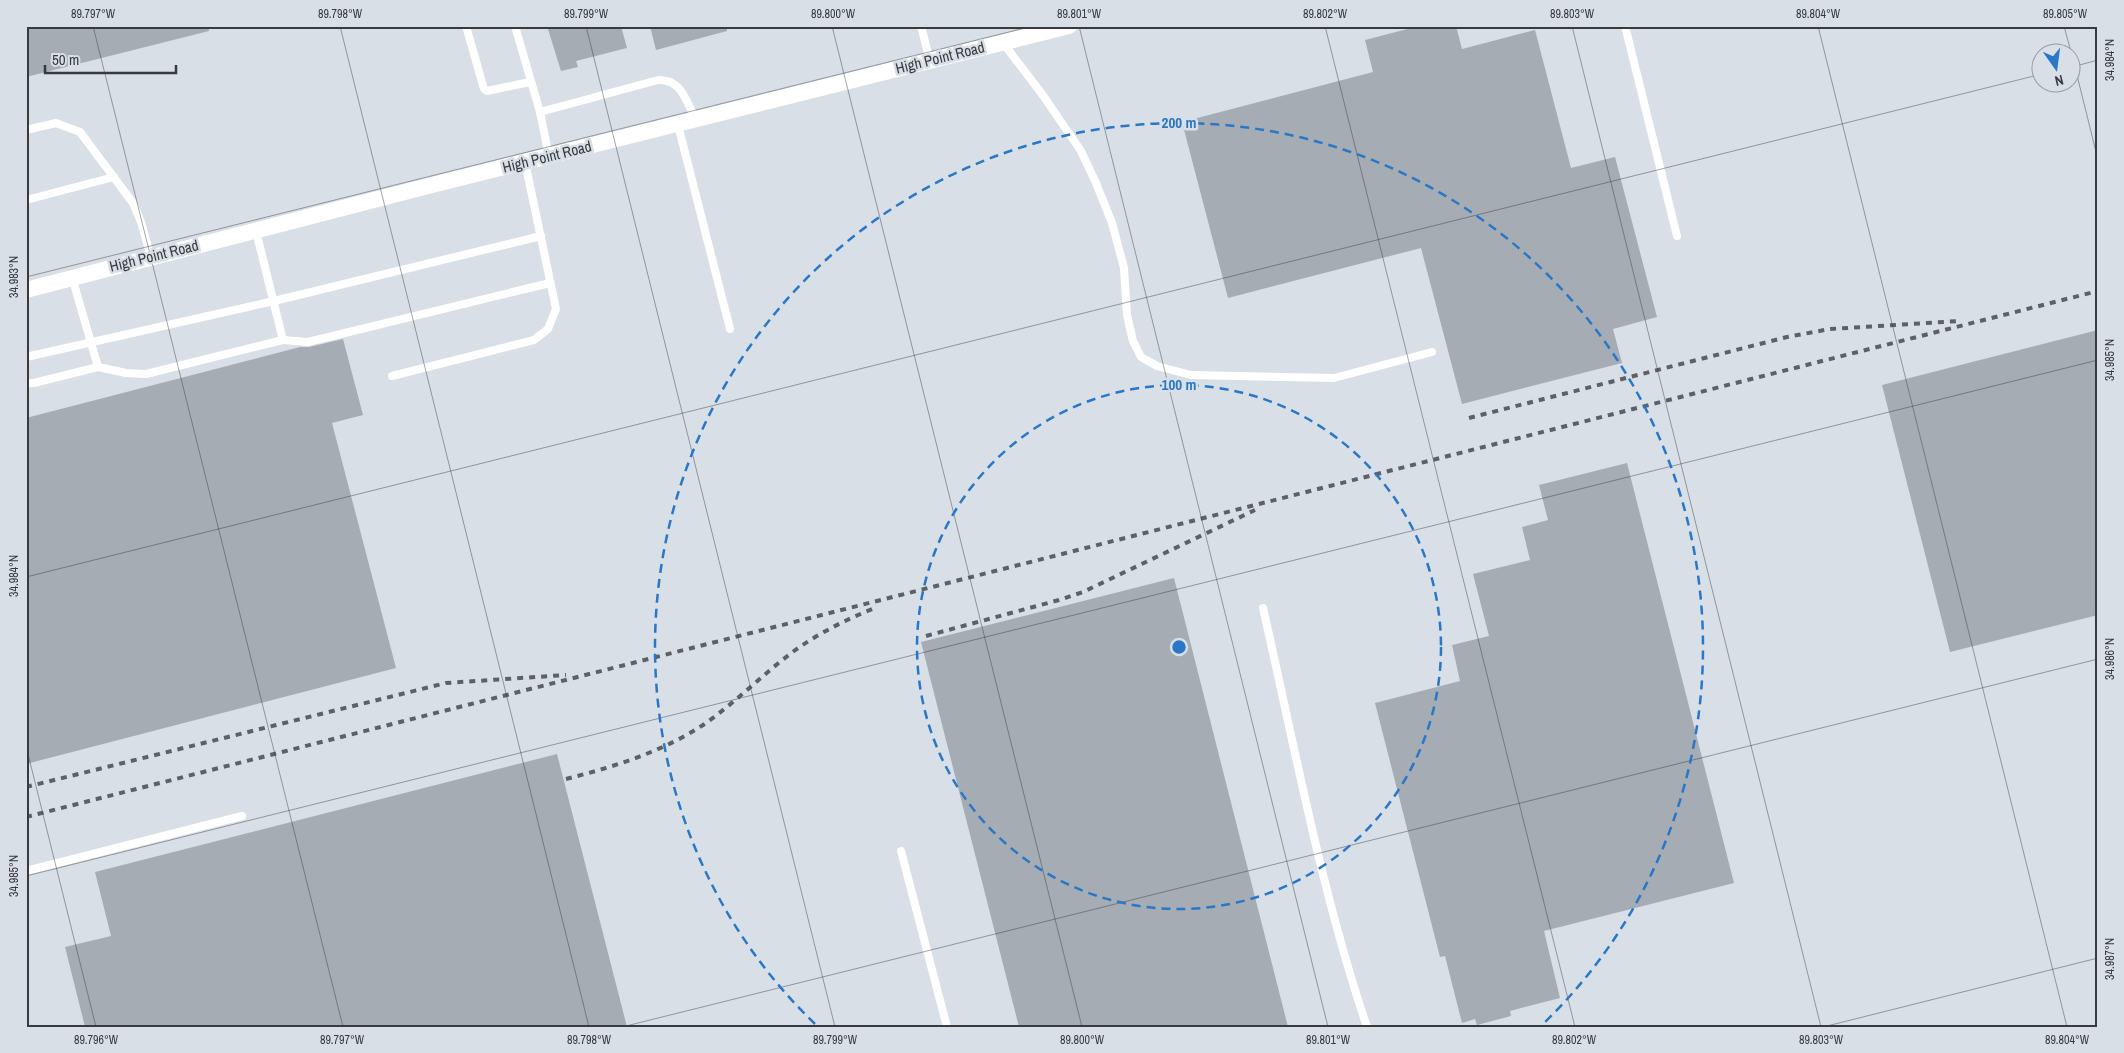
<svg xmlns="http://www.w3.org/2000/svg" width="2124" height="1053" font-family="'Archivo Narrow',sans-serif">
  <rect width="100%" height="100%" fill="#d9dfe7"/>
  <g fill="#a6acb4">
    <polygon points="26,26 208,26 209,31 26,77"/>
    <polygon points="547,26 621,26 627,48 576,61 578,67 561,71"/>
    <polygon points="650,26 727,26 727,31 656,50"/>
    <polygon points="1419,26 1456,26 1462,49 1535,30 1571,168 1615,157 1657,317 1613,329 1622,363 1462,404 1421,248 1228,298 1182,122 1373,72 1365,40"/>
    <polygon points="2098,330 2098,615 1950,652 1882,385"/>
    <polygon points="343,339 363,415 332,423 396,668 26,764 26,418 300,347 309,347"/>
    <polygon points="1627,463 1734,883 1544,931 1560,998 1510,1011 1511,1016 1477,1025 1475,1019 1462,1023 1445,956 1440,957 1375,703 1460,681 1452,645 1489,636 1473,574 1530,560 1522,527 1548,520 1539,485"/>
    <polygon points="1174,578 1288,1027 1019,1027 921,642"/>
    <polygon points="557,754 627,1027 85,1027 65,947 111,936 95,872"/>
  </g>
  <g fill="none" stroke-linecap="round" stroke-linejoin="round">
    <g stroke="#fff" stroke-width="8">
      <polyline points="466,26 484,89 487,91 530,82"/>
      <polyline points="515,26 540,112 549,156"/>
      <polyline points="921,26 930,61"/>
      <polyline points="1625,26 1677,236"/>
      <polyline points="1003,43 1042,94 1081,151 1096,183 1112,223 1124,268 1127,315 1133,341 1141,357 1157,366 1191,375 1334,378 1432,352"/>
      <path d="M540 112 658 80C681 78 687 103 696 120"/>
      <polyline points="678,125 730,329"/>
      <polyline points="26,130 56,123 80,132 133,203 141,222 151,257"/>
      <polyline points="26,200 114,177"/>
      <polyline points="256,231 283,340 308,342 550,283"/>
      <polyline points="72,277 98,367"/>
      <polyline points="26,357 274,301 541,236"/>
      <polyline points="392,376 534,340 548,329 556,309 525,162"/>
      <polyline points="26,383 34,383 98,367 126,373 146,374 283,340"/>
      <path d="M1263 608C1295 748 1321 891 1367 1027"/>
      <polyline points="901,851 947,1027"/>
      <polyline points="26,871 242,816"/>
    </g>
    <polyline stroke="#fff" stroke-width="16" points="26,290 428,186 1069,26"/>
    <g stroke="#5d6064" stroke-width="4" stroke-dasharray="6 6" stroke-linecap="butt">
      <polyline points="1469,418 1787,337 1830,329 1959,321"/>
      <polyline points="926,636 1059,600 1083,592 1255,510"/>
      <path d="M566 779C613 767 662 752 703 725 735 703 763 674 794 651 819 633 847 619 875 608"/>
      <polyline points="26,787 446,683 566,675"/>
      <polyline points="26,817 2098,291"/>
    </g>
  </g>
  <path fill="none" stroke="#383a3d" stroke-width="1" stroke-opacity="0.45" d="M93 26 343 1027M340 26 589 1027M586 26 835 1027M832 26 1082 1027M1079 26 1328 1027M1325 26 1575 1027M1572 26 1821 1027M1818 26 2067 1027M2064 26 2071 52M2072 55 2098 160M2072 67 2098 60M26 277 1033 26M26 577 2042 74M26 746 96 1027M26 876 2098 360M622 1027 2098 659M1823 1027 2098 958"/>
  <g fill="none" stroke="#2977c6" stroke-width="2.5" stroke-dasharray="9 6">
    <circle cx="1179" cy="647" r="262"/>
    <path d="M815 1024A524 524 0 1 1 1543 1024"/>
  </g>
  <g text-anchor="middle" stroke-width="5" stroke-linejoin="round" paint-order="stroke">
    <g font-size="15" fill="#383a3d" stroke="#d9dfe7">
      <text transform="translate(940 58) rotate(-14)" y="5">High Point Road</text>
      <text transform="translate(547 157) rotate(-14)" y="5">High Point Road</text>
      <text transform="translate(154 256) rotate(-14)" y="5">High Point Road</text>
    </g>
  </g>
  <circle cx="1179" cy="647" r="8" fill="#2977c6" stroke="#d9dfe7" stroke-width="2.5"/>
  <g font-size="15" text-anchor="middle" font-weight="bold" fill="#2977c6" stroke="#d9dfe7" stroke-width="5" stroke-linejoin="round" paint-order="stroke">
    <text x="1179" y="128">200 m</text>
    <text x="1179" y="390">100 m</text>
  </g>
  <rect width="2124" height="1053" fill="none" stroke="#d9dfe7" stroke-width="55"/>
  <g transform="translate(2056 68) rotate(166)"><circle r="24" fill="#d9dfe7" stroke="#999da3"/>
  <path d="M0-4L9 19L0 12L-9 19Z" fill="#2977c6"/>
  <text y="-8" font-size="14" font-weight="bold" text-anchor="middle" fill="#383a3d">N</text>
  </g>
  <path d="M45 65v8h131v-8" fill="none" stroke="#383a3d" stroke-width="2.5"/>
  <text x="52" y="65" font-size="15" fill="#383a3d" stroke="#d9dfe7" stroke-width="4" paint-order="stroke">50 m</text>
  <rect x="28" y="28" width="2068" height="998" fill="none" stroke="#383a3d" stroke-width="2"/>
  <g font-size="12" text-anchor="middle" fill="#383a3d">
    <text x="93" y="18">89.797°W</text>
    <text x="340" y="18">89.798°W</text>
    <text x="586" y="18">89.799°W</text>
    <text x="833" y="18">89.800°W</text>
    <text x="1079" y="18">89.801°W</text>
    <text x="1325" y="18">89.802°W</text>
    <text x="1572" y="18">89.803°W</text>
    <text x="1818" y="18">89.804°W</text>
    <text x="2065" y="18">89.805°W</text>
    <text transform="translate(2110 60) rotate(-90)" y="4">34.984°N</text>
    <text transform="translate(14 277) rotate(-90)" y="4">34.983°N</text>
    <text transform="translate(2110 360) rotate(-90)" y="4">34.985°N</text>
    <text transform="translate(14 576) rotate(-90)" y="4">34.984°N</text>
    <text transform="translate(2110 659) rotate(-90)" y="4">34.986°N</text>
    <text transform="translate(14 876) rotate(-90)" y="4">34.985°N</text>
    <text transform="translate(2110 959) rotate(-90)" y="4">34.987°N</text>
    <text x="96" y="1044">89.796°W</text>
    <text x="342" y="1044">89.797°W</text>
    <text x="589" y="1044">89.798°W</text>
    <text x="835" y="1044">89.799°W</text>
    <text x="1082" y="1044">89.800°W</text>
    <text x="1328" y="1044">89.801°W</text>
    <text x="1574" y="1044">89.802°W</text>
    <text x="1821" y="1044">89.803°W</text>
    <text x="2067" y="1044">89.804°W</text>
  </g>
</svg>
